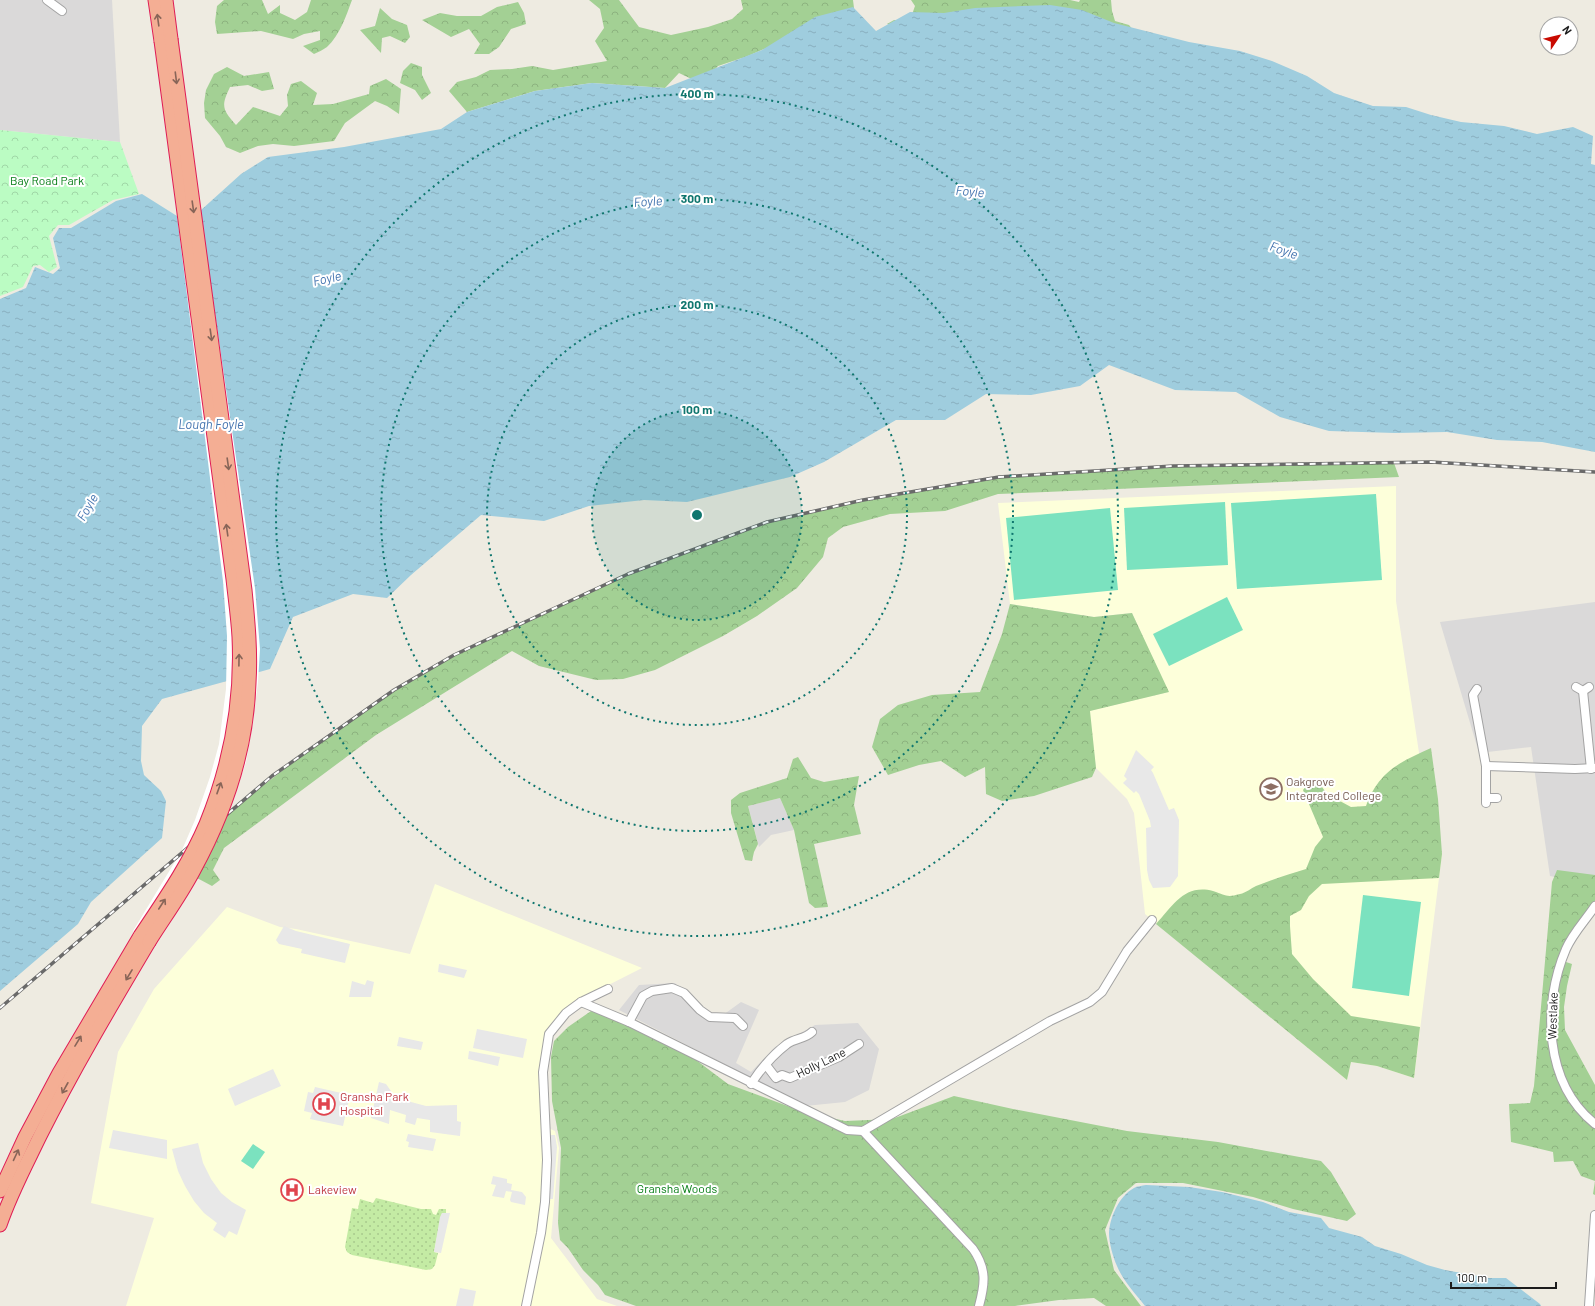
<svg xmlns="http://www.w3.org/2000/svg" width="1595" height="1306" font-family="Barlow,sans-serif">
  <defs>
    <pattern id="grass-dots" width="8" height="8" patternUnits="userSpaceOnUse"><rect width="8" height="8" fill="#c4eba4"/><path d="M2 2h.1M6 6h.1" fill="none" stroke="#a8c98d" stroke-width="1.8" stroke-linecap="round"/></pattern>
    <pattern id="forest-crowns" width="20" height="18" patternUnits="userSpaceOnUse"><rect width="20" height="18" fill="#a3d094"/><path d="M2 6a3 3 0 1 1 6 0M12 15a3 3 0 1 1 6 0" fill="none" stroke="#8cb27f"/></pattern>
    <pattern id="park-crowns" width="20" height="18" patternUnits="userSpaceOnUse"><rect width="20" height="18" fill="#bbfcc3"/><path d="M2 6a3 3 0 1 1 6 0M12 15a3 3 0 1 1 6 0" fill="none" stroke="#a0d7a7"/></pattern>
    <pattern id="water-ripples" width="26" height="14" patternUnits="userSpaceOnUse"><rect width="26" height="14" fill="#9fcdde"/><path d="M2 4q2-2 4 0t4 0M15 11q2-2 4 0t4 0" fill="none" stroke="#88afbe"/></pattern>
  </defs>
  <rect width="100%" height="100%" fill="#eeebe1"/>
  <g fill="#dad9d9">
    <polygon points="0,0 112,0 120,142 0,130"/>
    <polygon points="1595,602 1595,885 1550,876 1531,747 1479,753 1440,622"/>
    <polygon points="780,798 794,830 771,835 759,847 748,806"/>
    <polygon points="675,983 704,1012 723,1015 741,1002 759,1010 736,1063 751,1072 775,1047 815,1025 858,1023 879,1049 869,1090 845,1102 805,1106 619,1010 639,985"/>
  </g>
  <g fill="#fdffda">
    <polygon points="1396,486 1396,601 1423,779 1442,854 1414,1078 1377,1066 1351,1062 1347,1080 1145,914 1134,813 1127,799 1096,768 1089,711 1168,692 1132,613 1094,617 1010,604 998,503"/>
    <polygon points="435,884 642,968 571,1004 546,1030 539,1082 542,1125 555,1131 559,1148 551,1238 597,1299 617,1306 126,1306 154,1218 91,1203 118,1052 154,989 227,907 280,927 296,929 410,954"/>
  </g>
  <polygon fill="url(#grass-dots)" points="376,1198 421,1209 431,1209 433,1214 436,1215 439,1209 446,1209 446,1213 442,1213 434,1252 438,1253 435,1265 432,1269 426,1270 352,1255 347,1252 345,1247 352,1208 358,1209 360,1199 373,1203"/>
  <g fill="url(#forest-crowns)">
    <path d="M224 0H262L268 14 280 5V13L295 20 307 12 311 0H352C346 16 340 35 327 47 323 50 318 52 314 54L303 46 320 40V31L304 34 293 39 261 31 217 34 215 22 217 6Z"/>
    <polygon points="589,0 619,0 639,27 671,35 708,27 732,19 743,9 741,0 853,0 854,8 792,37 748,56 718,66 702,84 679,73 665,88 592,83 535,91 467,112 449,91 457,82 476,77 490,70 512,69 532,66 553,70 607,61 595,41 604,28 600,9"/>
    <polygon points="911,0 1070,0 1079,2 1080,0 1111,0 1112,11 1115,21 1129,25 1139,37 907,32 887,24 894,20 910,20 915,6"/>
    <polygon points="518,2 524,13 526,24 511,29 499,47 489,54 474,54 480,44 469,29 451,37 422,20 440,13 457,16 481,16 497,7"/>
    <polygon points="380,8 392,19 407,25 410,37 405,43 390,36 382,38 381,53 360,30 375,26"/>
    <polygon points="411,63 422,67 422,75 431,93 422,100 415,90 400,83 403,71"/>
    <path d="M227 67 244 76 269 72 274 89 262 91 248 85 230 87C221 106 222 109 236 125L253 107 280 116 288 106 287 95 291 84 301 81 317 93 313 105 333 104 369 94 370 86 386 79 401 89 399 114 387 106 375 101 345 123 334 141 294 146 273 144 258 146 240 153 226 147 220 136 205 118 204 103 206 90 214 74Z"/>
    <polygon points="1394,463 1399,477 998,494 945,511 890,514 843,527 828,538 823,557 797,588 757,616 723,636 655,670 623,679 596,680 539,666 512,651 376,735 224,848 213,870 220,880 212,886 197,878 214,846 228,813 315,745 394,690 454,655 628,574 767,522 863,500 999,477 1173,466"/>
    <polygon points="1010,604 1094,617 1132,613 1169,692 1090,711 1096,768 1092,777 1034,796 1002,801 986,794 985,767 965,777 941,761 919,765 888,775 872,747 880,719 898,705 932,695 980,692 1002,634"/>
    <path d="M1431 748 1438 799 1442 854 1439 878 1322 884 1309 896 1301 910 1290 916V926L1292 954 1313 979 1351 1016 1420 1027 1414 1078 1377 1066 1351 1062 1347 1080 1156 924C1174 905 1184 884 1213 891 1226 895 1226 898 1240 894 1246 893 1251 888 1256 886 1273 879 1290 874 1306 869L1315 847 1323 837 1303 790 1312 779 1317 780 1327 794 1351 807 1366 806C1379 771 1400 762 1431 748Z"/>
    <polygon points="798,757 811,778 824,782 859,776 854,805 861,834 814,844 828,907 815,908 809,903 794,830 780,798 748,806 758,844 754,852 752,861 745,860 731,813 731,800 740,793 787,778 793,759"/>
    <polygon points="1557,870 1595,875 1595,906 1559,967 1566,962 1572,964 1567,986 1564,1007 1565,1030 1595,1085 1595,1195 1593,1194 1595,1181 1581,1176 1573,1161 1554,1162 1553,1152 1511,1142 1509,1104 1530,1103 1534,1086 1552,882"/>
    <polygon points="591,1011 630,1025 671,1045 696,1060 728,1084 801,1111 845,1121 892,1119 954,1096 1013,1109 1127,1131 1218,1142 1321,1161 1331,1172 1356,1214 1347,1221 1293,1209 1253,1197 1183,1183 1136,1183 1118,1198 1105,1230 1114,1270 1141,1306 1106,1306 1094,1298 1059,1300 1015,1306 636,1306 605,1295 598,1285 583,1270 568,1248 560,1240 558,1223 561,1148 552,1101 551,1057 554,1041 568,1027"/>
  </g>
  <polygon fill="url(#park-crowns)" points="0,130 120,142 139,194 113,200 69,225 58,225 49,236 57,267 49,272 40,265 33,266 23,287 0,296"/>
  <g fill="#7be2bf">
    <polygon points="1376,494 1382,580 1237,589 1231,503"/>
    <polygon points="1225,502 1228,565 1127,570 1124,508"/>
    <polygon points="1110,508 1118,590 1014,600 1006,518"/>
    <polygon points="1227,597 1243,630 1169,666 1153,634"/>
    <polygon points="1363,895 1421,902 1409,996 1352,988"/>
    <polygon points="253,1144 265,1152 253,1169 241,1161"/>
  </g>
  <g fill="#e8e8e8">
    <polygon points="1136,750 1154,767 1151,770 1153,773 1169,810 1174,808 1179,820 1178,876 1170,887 1153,888 1149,880 1147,870 1146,828 1151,827 1150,821 1139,794 1136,791 1134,793 1123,783 1127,779 1124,776"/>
    <polygon points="284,926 296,931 350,944 345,963 301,953 302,949 279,944 276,940"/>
    <polygon points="439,964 467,970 464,978 438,972"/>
    <polygon points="367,980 374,982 371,997 349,997 352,981 365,985"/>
    <polygon points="477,1029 527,1039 523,1058 473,1048"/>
    <polygon points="399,1037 423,1042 421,1050 397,1046"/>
    <polygon points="469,1051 500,1057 498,1066 468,1059"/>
    <polygon points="273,1069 281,1086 235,1106 228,1089"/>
    <polygon points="379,1082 386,1084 393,1094 411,1102 426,1106 457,1105 457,1121 461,1122 460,1136 430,1132 430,1120 417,1118 415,1125 405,1122 406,1115 390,1110 389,1124 371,1118"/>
    <polygon points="315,1087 350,1095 343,1126 310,1119 312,1113 304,1111 308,1092 313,1093"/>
    <polygon points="113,1130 167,1140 167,1159 109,1148"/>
    <polygon points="408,1134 436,1139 433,1151 408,1147 409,1142 406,1141"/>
    <polygon points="547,1135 555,1135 557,1147 553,1199 545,1199"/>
    <polygon points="198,1143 203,1163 211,1179 221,1193 232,1202 246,1210 237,1235 229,1231 225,1238 213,1230 217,1223 204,1213 194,1201 185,1186 178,1171 172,1149"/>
    <polygon points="493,1176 507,1179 507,1183 512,1184 511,1190 522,1192 526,1197 525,1205 511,1202 510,1200 512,1192 506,1191 504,1198 492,1196 496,1185 491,1184"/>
    <polygon points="442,1213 450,1213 441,1253 434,1252 440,1217"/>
    <polygon points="460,1288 476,1291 473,1306 456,1306"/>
  </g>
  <g fill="url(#water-ripples)">
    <polygon points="1050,5 1082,10 1114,23 1189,42 1240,51 1272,61 1307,76 1334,93 1373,106 1406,107 1431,115 1461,122 1504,126 1537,134 1573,127 1593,136 1591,164 1595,165 1595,452 1542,442 1497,440 1447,432 1395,433 1329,431 1280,417 1236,392 1175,390 1109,365 1080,386 1031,395 986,394 945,420 896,420 824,462 790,477 687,502 644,500 589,506 544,521 481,515 411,575 387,598 353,594 293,617 270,669 162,699 142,726 141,761 144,775 161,791 166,801 162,838 91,902 78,924 0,991 0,299 26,288 35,267 53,274 60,268 53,238 59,228 71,228 116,201 142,194 177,216 200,211 241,174 268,157 344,147 441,129 467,112 535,91 592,83 665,88 762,50 815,17 853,7 876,31 910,12 944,13 975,8"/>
    <path d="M1146 1185 1189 1187 1222 1192 1263 1202 1289 1212 1321 1218 1329 1228 1362 1237 1375 1246 1401 1254 1427 1265 1445 1270 1489 1278H1506L1540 1304 1541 1306H1145C1135 1293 1123 1281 1117 1266 1113 1257 1109 1243 1109 1233 1110 1217 1119 1196 1134 1188 1137 1186 1142 1186 1146 1185Z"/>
  </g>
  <polygon fill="#fff" points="175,39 255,588 260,649 258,682 253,722 246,762 231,806 214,846 197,878 152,944 133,931 182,850 195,820 210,777 219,744 226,689 227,636 223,581 155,41"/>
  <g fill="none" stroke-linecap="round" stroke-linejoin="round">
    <g stroke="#a3a3a3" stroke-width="10">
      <g id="minor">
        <polyline points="47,0 62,11"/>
        <polyline points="1576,687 1583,691 1589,687"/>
        <polyline points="1477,689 1473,695 1486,766 1486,803"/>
        <polyline points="1583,691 1591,769"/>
        <polyline points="1486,766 1575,769 1595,768"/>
        <polyline points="1486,798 1497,798"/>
        <path d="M1595 906C1585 921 1573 933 1566 949 1542 1005 1544 1083 1595 1124"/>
        <polyline points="581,1002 629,1022 847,1130 863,1131 1050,1021 1090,1002 1102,992 1127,951 1152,920"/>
        <polyline points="629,1022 643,996 652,991 672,988 684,993 700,1010 710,1017 735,1018 743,1026"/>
        <polyline points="766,1065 776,1078 782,1075 790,1078 839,1057 859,1044"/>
        <path d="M751 1084C760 1070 774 1054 787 1044 796 1038 805 1039 812 1032"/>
        <path d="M863 1131 973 1249C987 1269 985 1284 979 1306"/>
        <polyline points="526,1306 541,1233 545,1202 547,1160 543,1072 549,1034 566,1013 581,1002 608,989"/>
        <polyline points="1589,1306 1595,1215"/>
      </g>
    </g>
    <g stroke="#df1c55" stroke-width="15">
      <g id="trunk">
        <polyline points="155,0 161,41"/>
        <polyline points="166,0 171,39"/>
        <polyline points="0,1191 25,1137 59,1073 140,936"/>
        <path d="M0 1225C10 1195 26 1165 40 1136 73 1070 111 1006 149 942"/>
      </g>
    </g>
    <use href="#minor" stroke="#fff" stroke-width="8"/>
    <use href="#trunk" stroke="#f4ae94" stroke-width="13"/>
    <g stroke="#6a6a6a" stroke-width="3.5">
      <polyline id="rail" points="0,1008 272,776 394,690 454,655 628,574 767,522 863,500 999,477 1173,466 1431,462 1595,472"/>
    </g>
    <use href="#rail" stroke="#fff" stroke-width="2" stroke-dasharray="6" stroke-linecap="butt"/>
    <g stroke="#df1c55" stroke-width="15" stroke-linecap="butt">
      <g id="trunk-bridge">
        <path d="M140 936C164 900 189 864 206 824 230 765 242 700 239 637 238 618 235 598 233 579L161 41"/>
        <path d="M149 942C164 918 181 895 194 870 225 813 247 749 249 683 251 652 248 621 245 590L171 39"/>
      </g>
    </g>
    <use href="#trunk-bridge" stroke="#f4ae94" stroke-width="13"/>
  </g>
  <defs><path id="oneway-shaft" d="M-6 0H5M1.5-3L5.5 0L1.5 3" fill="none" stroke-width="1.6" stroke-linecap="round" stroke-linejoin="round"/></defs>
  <g stroke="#886558">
    <use href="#oneway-shaft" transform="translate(158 20) rotate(-98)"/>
    <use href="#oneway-shaft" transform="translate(176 78) rotate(83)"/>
    <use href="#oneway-shaft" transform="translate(193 207) rotate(82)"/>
    <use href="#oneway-shaft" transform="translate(211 335) rotate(82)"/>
    <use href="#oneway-shaft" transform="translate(228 464) rotate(82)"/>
    <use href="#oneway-shaft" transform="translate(227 530) rotate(-98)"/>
    <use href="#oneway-shaft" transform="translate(239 660) rotate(-89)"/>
    <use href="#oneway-shaft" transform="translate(219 788) rotate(-70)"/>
    <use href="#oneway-shaft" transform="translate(162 904) rotate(-57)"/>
    <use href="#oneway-shaft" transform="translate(129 975) rotate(121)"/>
    <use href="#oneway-shaft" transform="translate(78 1041) rotate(-59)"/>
    <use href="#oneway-shaft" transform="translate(65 1088) rotate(119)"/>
    <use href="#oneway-shaft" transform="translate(16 1155) rotate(-65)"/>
  </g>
  <circle cx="697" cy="515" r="105" fill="#0f766e" fill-opacity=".12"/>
  <g fill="none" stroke="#0f766e" stroke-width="2" stroke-dasharray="2 4">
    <circle cx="697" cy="515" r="105"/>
    <circle cx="697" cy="515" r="210"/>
    <circle cx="697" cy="515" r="316"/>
    <circle cx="697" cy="515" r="421"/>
  </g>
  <defs>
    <g id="school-ring" transform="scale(1.15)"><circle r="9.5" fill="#fff" stroke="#8d6e63" stroke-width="1.5"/><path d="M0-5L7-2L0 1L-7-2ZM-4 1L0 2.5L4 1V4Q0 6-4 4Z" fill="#8d6e63"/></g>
    <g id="hospital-ring" transform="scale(1.15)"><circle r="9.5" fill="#fff" stroke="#e0444e" stroke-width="1.5"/><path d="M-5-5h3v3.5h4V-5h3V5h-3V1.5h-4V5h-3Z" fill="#e0444e"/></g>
  </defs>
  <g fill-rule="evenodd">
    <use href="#school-ring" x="1271" y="789"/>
    <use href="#hospital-ring" x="324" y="1104"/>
    <use href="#hospital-ring" x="292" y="1190"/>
  </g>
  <g text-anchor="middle" stroke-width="4" stroke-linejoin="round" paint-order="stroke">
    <g font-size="12" fill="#067e16" stroke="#fff">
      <text x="47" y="185">Bay Road Park</text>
      <text x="677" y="1193">Gransha Woods</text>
    </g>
    <g font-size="12" fill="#785e54" stroke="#fff" text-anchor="start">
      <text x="1286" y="786">Oakgrove<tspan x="1286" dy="14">Integrated College</tspan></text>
    </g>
    <g font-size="12" fill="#1c1c1c" stroke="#fff">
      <text transform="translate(1553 1016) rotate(-88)" y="4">Westlake</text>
      <text transform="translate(821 1063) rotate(-26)" y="4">Holly Lane</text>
    </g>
    <g font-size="12" fill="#be3a42" stroke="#fff" text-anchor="start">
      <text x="340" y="1101">Gransha Park<tspan x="340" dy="14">Hospital</tspan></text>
      <text x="308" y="1194">Lakeview</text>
    </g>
    <g font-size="13" font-style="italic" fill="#4575b0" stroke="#fff">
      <text transform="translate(970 191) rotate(5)" y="5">Foyle</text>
      <text transform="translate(648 201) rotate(-4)" y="5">Foyle</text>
      <text transform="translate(1284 250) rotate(19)" y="5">Foyle</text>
      <text transform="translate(327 278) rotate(-12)" y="5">Foyle</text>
      <text x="211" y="429">Lough Foyle</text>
      <text transform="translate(87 507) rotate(-60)" y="5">Foyle</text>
    </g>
  </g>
  <circle cx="697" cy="515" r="6" fill="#0f766e" stroke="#fff" stroke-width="2"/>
  <g font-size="12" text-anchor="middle" font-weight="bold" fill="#0f766e" stroke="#fff" stroke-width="4" stroke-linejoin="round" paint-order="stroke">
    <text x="697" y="98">400 m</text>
    <text x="697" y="203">300 m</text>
    <text x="697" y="309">200 m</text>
    <text x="697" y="414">100 m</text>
  </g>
  <g transform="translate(1559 36) rotate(55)"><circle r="19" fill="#ffffff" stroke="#a4a4a4"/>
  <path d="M0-3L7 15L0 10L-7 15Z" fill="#c90a00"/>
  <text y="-6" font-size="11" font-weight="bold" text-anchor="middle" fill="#1c1c1c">N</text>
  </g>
  <path d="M1451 1282v6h105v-6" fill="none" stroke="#1c1c1c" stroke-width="2"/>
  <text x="1457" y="1282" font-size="12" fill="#1c1c1c" stroke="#ffffff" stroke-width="3" paint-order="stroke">100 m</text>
</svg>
